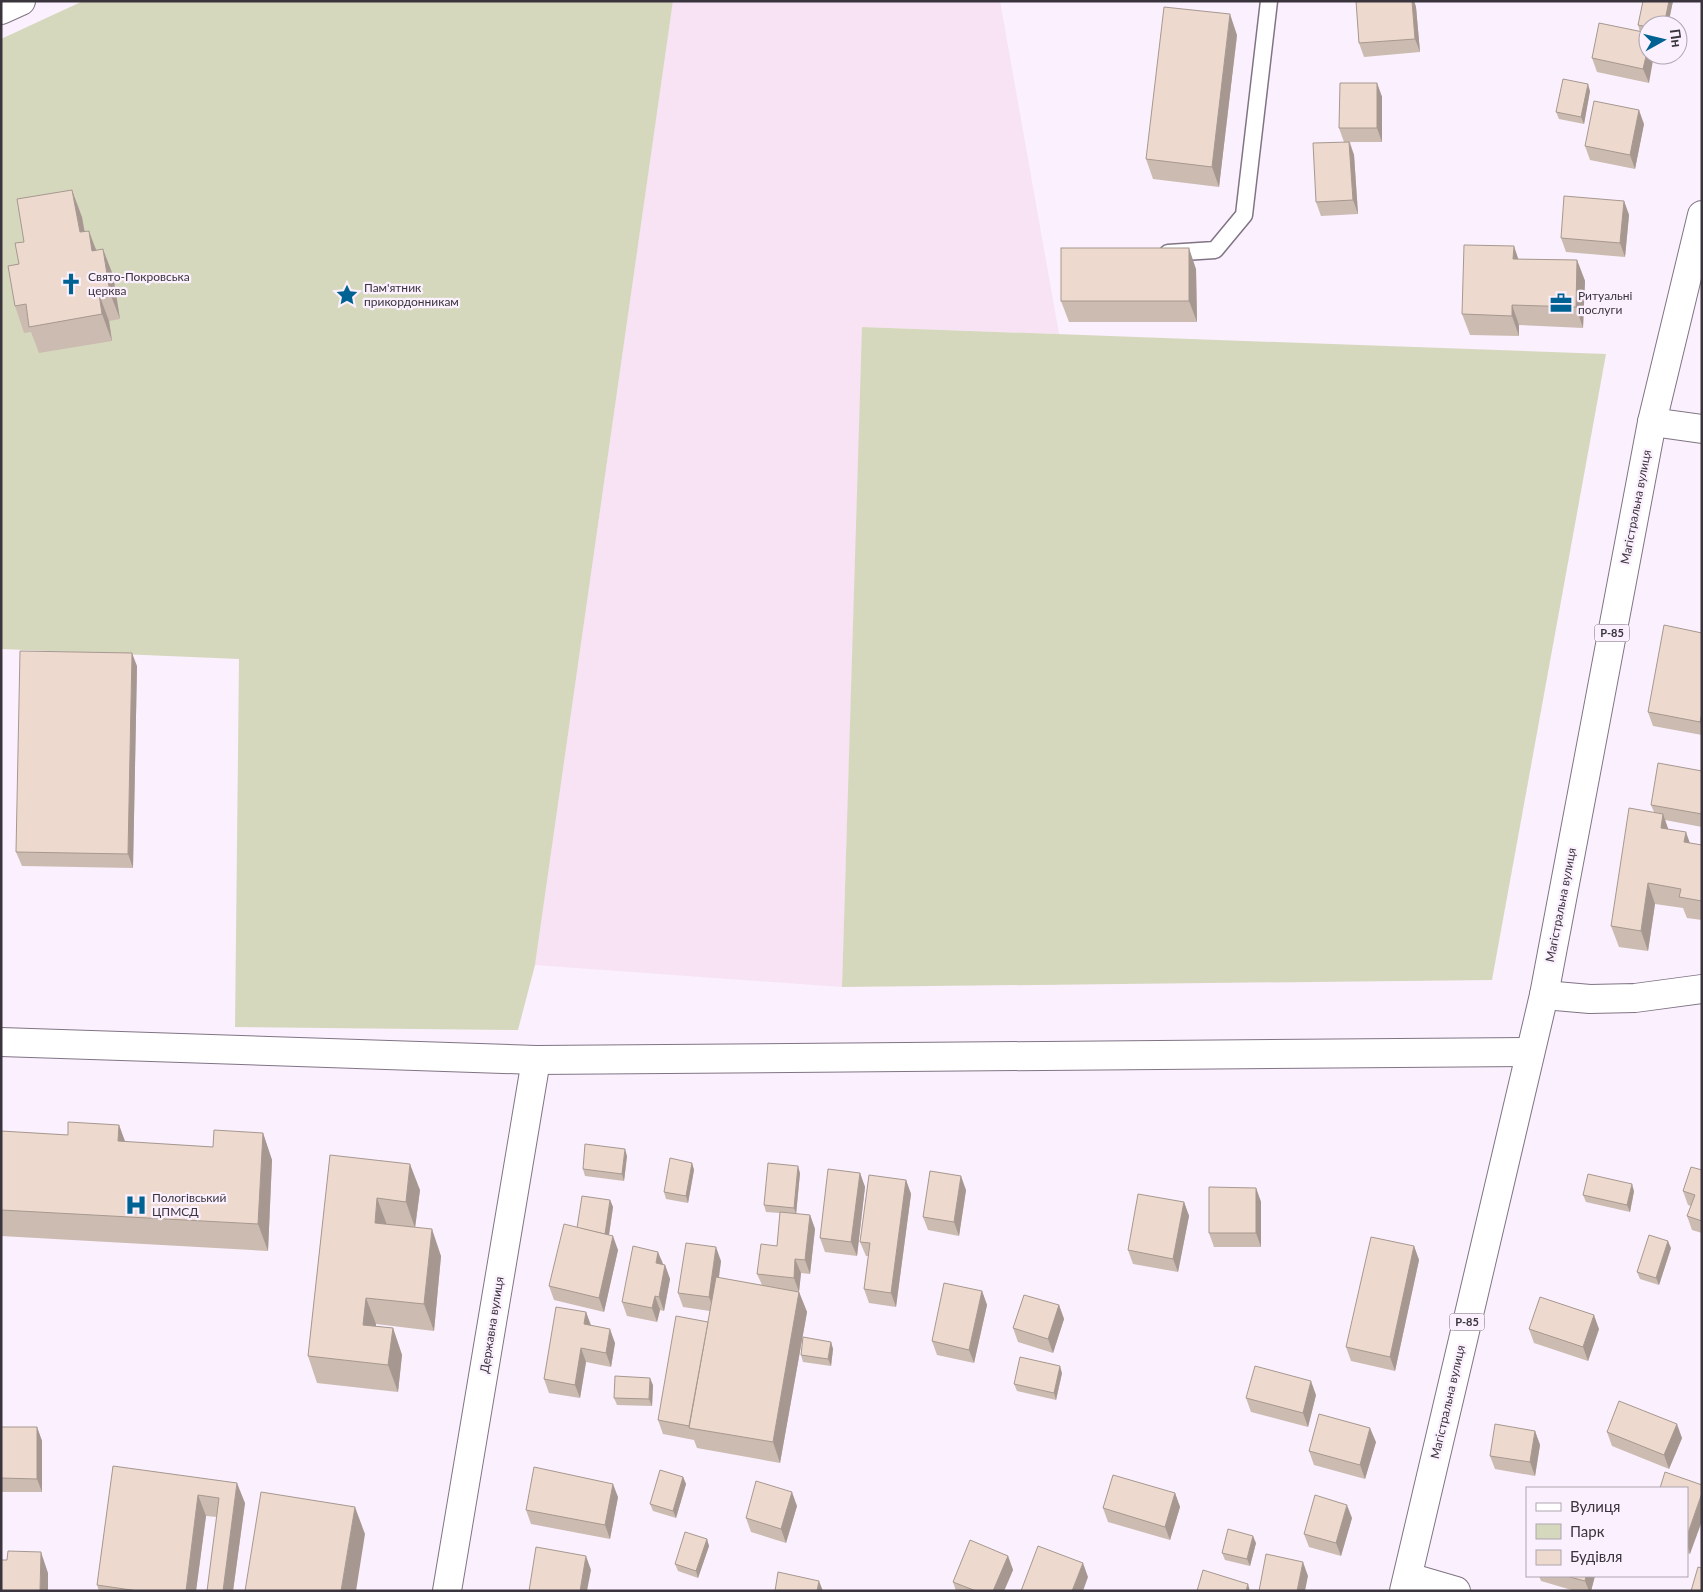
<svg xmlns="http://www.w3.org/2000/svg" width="1703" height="1592" font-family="Lato,sans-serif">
  <rect width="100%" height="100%" fill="#fbf0fe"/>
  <polygon fill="#f7e3f3" points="673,1 1000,1 1059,334 863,327 842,987 535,965"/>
  <g fill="#d6d8be">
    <polygon points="83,1 673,1 535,965 518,1030 235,1027 239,659 1,649 1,39"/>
    <polygon points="862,327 1606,354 1492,980 842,987"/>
  </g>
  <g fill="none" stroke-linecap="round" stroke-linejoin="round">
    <g stroke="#807484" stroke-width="19">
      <polyline id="service" points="1168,253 1215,250 1244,215 1269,1"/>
    </g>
    <g stroke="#807484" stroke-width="30">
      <g id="minor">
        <polyline points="1,10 21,1"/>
        <polyline points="1652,422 1702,429"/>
        <polyline points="1544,995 1590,999 1635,998 1702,989"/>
        <polyline points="1,1042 536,1060 1530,1052"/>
        <polyline points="1408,1577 1456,1591"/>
        <polyline points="447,1591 536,1060"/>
      </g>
    </g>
    <g stroke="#807484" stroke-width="30">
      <polyline id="primary" points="1404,1591 1544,995 1652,422 1702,215"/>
    </g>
    <use href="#service" stroke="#fff" stroke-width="16"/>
    <use href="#minor" stroke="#fff" stroke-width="28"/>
    <use href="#primary" stroke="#fff" stroke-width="28"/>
  </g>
  <g fill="#ccbbb0">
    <polygon points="1356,1 1414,1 1416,7 1420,52 1364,57 1359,43"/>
    <polygon points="1643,1 1673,1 1668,25 1648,25 1649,83 1597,72 1592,58 1640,32 1638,25"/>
    <polygon points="1237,35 1219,187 1153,179 1146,159"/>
    <polygon points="1377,83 1382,97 1382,142 1350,142 1354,155 1358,214 1321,216 1316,202 1344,142 1339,128"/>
    <polygon points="1590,91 1584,124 1559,119 1556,112"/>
    <polygon points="1644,124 1635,169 1590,160 1585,146"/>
    <polygon points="1624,201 1629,215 1625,257 1566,252 1561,238"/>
    <polygon points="82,217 85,232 113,275 120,319 109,321 112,341 39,353 31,332 24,333 15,306 19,264 24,242"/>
    <polygon points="1518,259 1577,260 1585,281 1583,328 1519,325 1519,336 1470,335 1462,314"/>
    <polygon points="1196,269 1197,322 1069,322 1061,301"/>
    <polygon points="1702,633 1702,735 1653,726 1648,712"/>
    <polygon points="137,666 133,868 22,866 16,852"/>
    <polygon points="1702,771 1702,827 1665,820 1668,829 1690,843 1702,845 1702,920 1687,918 1683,908 1655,904 1648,951 1619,947 1611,926 1654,812 1651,805"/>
    <polygon points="119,1125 125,1142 213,1147 263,1133 272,1160 268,1251 1,1236 1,1131 68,1135"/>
    <polygon points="330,1155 420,1190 415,1228 441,1256 434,1331 376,1324 376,1326 393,1328 402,1355 398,1392 317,1383 308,1356"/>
    <polygon points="627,1156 624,1181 585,1176 583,1169"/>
    <polygon points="692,1163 694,1170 688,1203 666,1199 664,1192"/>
    <polygon points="1702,1170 1702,1233 1692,1230 1687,1216 1691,1206 1688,1205 1683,1191"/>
    <polygon points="800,1173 796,1214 810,1215 815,1229 810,1274 801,1273 799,1292 807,1312 780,1463 697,1448 694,1440 663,1434 658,1420 708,1322 710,1311 683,1307 678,1293 721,1261 719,1278 762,1285 757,1274 777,1246 780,1213 766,1212 764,1205"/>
    <polygon points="860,1173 865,1187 857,1256 825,1252 820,1238"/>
    <polygon points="906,1180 911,1194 896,1307 869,1303 864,1289 869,1256 866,1256 860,1242"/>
    <polygon points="1256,1188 1261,1202 1261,1247 1214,1247 1209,1233"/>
    <polygon points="966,1190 959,1236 928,1230 923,1217"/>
    <polygon points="1634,1191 1630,1212 1586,1202 1583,1195"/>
    <polygon points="610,1200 613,1207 609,1235 618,1250 604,1312 554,1300 549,1286 577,1228"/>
    <polygon points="1184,1202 1189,1216 1178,1272 1133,1264 1128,1250"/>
    <polygon points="1414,1246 1419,1260 1395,1371 1351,1361 1346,1347"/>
    <polygon points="1671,1248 1659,1285 1640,1279 1637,1272"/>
    <polygon points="663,1265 665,1265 670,1279 664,1311 660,1310 657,1322 627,1316 622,1302"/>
    <polygon points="982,1291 987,1305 974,1363 937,1355 932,1341"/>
    <polygon points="1059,1305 1064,1319 1053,1353 1018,1342 1013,1328"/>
    <polygon points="586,1312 591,1325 615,1343 611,1367 586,1362 580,1398 549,1393 544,1379"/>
    <polygon points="1529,1329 1599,1329 1588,1361 1534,1343"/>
    <polygon points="831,1342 833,1349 831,1366 803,1362 801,1355"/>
    <polygon points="1062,1373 1056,1400 1017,1391 1014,1384"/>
    <polygon points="653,1385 652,1406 617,1405 614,1398"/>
    <polygon points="1316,1395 1308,1427 1251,1412 1246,1398"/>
    <polygon points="1,1427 37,1427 42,1441 42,1492 1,1492"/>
    <polygon points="1535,1431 1540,1445 1535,1476 1495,1469 1490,1456"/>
    <polygon points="1607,1432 1682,1438 1669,1469 1612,1446"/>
    <polygon points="1376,1442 1365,1479 1314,1465 1309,1451"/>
    <polygon points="113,1466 245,1503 233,1591 207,1591 217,1517 206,1516 196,1591 99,1591 97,1585"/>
    <polygon points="683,1477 686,1484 676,1518 653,1511 650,1504"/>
    <polygon points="1687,1488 1690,1554 1687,1553"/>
    <polygon points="1175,1493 1180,1507 1170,1540 1108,1522 1103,1508"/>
    <polygon points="618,1497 610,1539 531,1524 526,1510"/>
    <polygon points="797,1506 786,1543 751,1532 746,1518"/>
    <polygon points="1352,1518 1341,1556 1309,1547 1304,1534"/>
    <polygon points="707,1539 709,1546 698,1578 678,1571 675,1564"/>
    <polygon points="1256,1543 1250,1566 1225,1560 1222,1553"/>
    <polygon points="1008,1556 1013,1570 1004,1591 956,1591 953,1582"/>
    <polygon points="1539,1576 1595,1576 1591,1591 1575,1591 1541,1581"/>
  </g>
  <g fill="#a69890">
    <polygon points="1412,1 1414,1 1416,7 1420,52 1415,39"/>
    <polygon points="1669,1 1673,1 1668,25 1664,25"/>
    <polygon points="1230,14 1237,35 1219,187 1212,167"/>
    <polygon points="1648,48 1648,55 1654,55 1649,83 1643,69"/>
    <polygon points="1377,83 1382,97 1382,142 1377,128"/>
    <polygon points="1588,84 1590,91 1584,124 1581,117"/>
    <polygon points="1639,110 1644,124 1635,169 1630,155"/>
    <polygon points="1349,142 1354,155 1358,214 1353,200"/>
    <polygon points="72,190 82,217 89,259 80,232"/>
    <polygon points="1624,201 1629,215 1625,257 1620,243"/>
    <polygon points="89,231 99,258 92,251"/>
    <polygon points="1514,246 1521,267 1513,259"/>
    <polygon points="1189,248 1196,269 1197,322 1189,301"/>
    <polygon points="103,249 113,275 120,319 110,293"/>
    <polygon points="1577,260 1585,281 1583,328 1576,307"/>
    <polygon points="99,294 109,321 112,341 102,314"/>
    <polygon points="1512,305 1519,325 1519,336 1512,316"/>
    <polygon points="132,653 137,666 133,868 128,854"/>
    <polygon points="1702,713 1702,726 1700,722"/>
    <polygon points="1663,814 1670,834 1661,828"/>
    <polygon points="1686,832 1693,852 1684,842"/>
    <polygon points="1648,883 1655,904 1648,951 1641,931"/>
    <polygon points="119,1125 129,1152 118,1141"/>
    <polygon points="263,1133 272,1160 268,1251 258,1224"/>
    <polygon points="625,1149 627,1156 624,1181 622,1174"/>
    <polygon points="692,1163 694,1170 688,1203 686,1196"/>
    <polygon points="410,1164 420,1190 415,1228 406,1202"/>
    <polygon points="798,1166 800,1173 796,1215 794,1208"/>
    <polygon points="860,1173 865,1187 857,1256 851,1242"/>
    <polygon points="961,1176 966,1190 959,1236 954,1222"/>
    <polygon points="906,1180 911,1194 896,1307 891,1293"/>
    <polygon points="1632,1184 1634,1191 1630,1212 1627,1205"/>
    <polygon points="1256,1188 1261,1202 1261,1247 1256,1233"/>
    <polygon points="377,1198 387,1225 375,1223"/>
    <polygon points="610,1200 613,1207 608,1241 605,1234"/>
    <polygon points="1184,1202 1189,1216 1178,1272 1173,1259"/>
    <polygon points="810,1215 815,1229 810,1274 805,1260"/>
    <polygon points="432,1229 441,1256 434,1331 424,1304"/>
    <polygon points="613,1236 618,1250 604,1312 599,1298"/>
    <polygon points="1668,1241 1671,1248 1659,1285 1656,1278"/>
    <polygon points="1414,1246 1419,1260 1395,1371 1390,1357"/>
    <polygon points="716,1247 721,1261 714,1311 709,1297"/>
    <polygon points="658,1252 664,1266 656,1263"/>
    <polygon points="795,1259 801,1273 799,1292 794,1278"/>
    <polygon points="665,1265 670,1279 664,1311 659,1297"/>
    <polygon points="982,1291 987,1305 974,1363 969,1350"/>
    <polygon points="799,1292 807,1312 780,1463 773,1442"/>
    <polygon points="655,1296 660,1310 657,1322 652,1308"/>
    <polygon points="366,1298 376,1324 373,1351 363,1325"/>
    <polygon points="1059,1305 1064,1319 1053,1353 1048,1339"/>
    <polygon points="586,1312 591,1326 584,1324"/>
    <polygon points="1594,1315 1599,1329 1588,1361 1583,1347"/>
    <polygon points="393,1328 402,1355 398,1392 388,1365"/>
    <polygon points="610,1329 615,1343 611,1367 606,1353"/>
    <polygon points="831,1342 833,1349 831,1366 828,1359"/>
    <polygon points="581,1348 586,1362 580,1398 575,1385"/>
    <polygon points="1060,1366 1062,1373 1056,1400 1054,1393"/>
    <polygon points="650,1378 653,1385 652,1406 649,1399"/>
    <polygon points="1311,1381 1316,1395 1308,1427 1303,1413"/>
    <polygon points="1677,1424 1682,1438 1669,1469 1664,1455"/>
    <polygon points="37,1427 42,1441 42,1492 37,1479"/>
    <polygon points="1370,1428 1376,1442 1365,1479 1360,1465"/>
    <polygon points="1535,1431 1540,1445 1535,1476 1530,1462"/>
    <polygon points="683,1477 686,1484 676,1518 673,1511"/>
    <polygon points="237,1483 245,1503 233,1591 223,1591"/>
    <polygon points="613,1484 618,1497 610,1539 605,1525"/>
    <polygon points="792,1492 797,1506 786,1543 781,1529"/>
    <polygon points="1175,1493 1180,1507 1170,1540 1165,1527"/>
    <polygon points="1702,1493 1702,1521 1690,1554 1687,1544 1687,1536"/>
    <polygon points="198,1495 206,1516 196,1591 186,1591"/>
    <polygon points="1347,1505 1352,1518 1341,1556 1336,1543"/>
    <polygon points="355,1507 365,1534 356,1591 341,1591"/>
    <polygon points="1253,1536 1256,1543 1250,1566 1247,1559"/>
    <polygon points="707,1539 709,1546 698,1578 696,1571"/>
    <polygon points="41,1552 48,1573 48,1591 40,1591"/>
    <polygon points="586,1556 591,1570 587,1591 580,1591"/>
    <polygon points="1008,1556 1013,1570 1004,1591 993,1591"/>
    <polygon points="1303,1562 1308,1576 1305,1591 1297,1591"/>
    <polygon points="1083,1563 1088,1577 1083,1591 1072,1591"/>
    <polygon points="1586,1576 1595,1576 1591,1591 1589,1591 1585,1581"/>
    <polygon points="819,1581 823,1591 817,1591"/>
    <polygon points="1248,1584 1250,1591 1246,1591"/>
  </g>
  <g fill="#edd9cd" stroke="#a69890">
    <polygon points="1356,1 1412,1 1415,39 1359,43"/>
    <polygon points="1643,1 1669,1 1664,25 1648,25 1648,27 1638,25"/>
    <polygon points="1164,7 1230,14 1212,167 1146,159"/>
    <polygon points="1599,23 1648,33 1648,48 1643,69 1592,58"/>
    <polygon points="1563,79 1588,84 1581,117 1556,112"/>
    <polygon points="1340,83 1377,83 1377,128 1339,128"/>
    <polygon points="1594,101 1639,110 1630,155 1585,146"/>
    <polygon points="1349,142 1353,200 1316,202 1313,143"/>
    <polygon points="72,190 80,232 89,231 92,251 103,249 110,293 99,294 102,314 29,327 26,304 15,306 8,266 19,264 15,243 24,242 17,199"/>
    <polygon points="1564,196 1624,201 1620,243 1561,238"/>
    <polygon points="1464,245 1514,246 1513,259 1577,260 1576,307 1512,305 1512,316 1462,314"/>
    <rect x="1061" y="248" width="128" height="53"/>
    <polygon points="1664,625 1702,633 1702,713 1700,722 1648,712"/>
    <polygon points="20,651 132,653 128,854 16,852"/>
    <polygon points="1658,763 1702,771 1702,814 1651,805"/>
    <polygon points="1629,808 1663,814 1661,828 1686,832 1684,842 1702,845 1702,901 1679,897 1681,889 1648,883 1641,931 1611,926"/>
    <polygon points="68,1122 119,1125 118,1141 213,1147 214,1130 263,1133 258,1224 1,1210 1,1131 68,1135"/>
    <polygon points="585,1144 625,1149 622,1174 583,1169"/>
    <polygon points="330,1155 410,1164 406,1202 377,1198 375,1223 432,1229 424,1304 366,1298 363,1325 393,1328 388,1365 308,1356"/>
    <polygon points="670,1158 692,1163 686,1196 664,1192"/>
    <polygon points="768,1163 798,1166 794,1208 764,1205"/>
    <polygon points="1691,1167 1702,1170 1702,1221 1687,1216 1695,1195 1683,1191"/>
    <polygon points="828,1169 860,1173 851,1242 820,1238"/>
    <polygon points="930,1171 961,1176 954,1222 923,1217"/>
    <polygon points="1588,1174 1632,1184 1627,1205 1583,1195"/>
    <polygon points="869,1175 906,1180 891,1293 864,1289 870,1243 860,1242"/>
    <polygon points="1209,1187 1256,1188 1256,1233 1209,1233"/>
    <polygon points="1138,1194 1184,1202 1173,1259 1128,1250"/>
    <polygon points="582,1196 610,1200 605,1234 577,1228"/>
    <polygon points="780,1212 810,1215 805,1260 795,1259 794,1278 757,1274 761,1244 777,1246"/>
    <polygon points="564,1224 613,1236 599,1298 549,1286"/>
    <polygon points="1649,1235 1668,1241 1656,1278 1637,1272"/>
    <polygon points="1371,1237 1414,1246 1390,1357 1346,1347"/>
    <polygon points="686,1243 716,1247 709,1297 678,1293"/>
    <polygon points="633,1246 658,1252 656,1263 665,1265 659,1297 655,1296 652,1308 622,1302"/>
    <polygon points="716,1277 799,1292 773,1442 689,1428"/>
    <polygon points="944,1283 982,1291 969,1350 932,1341"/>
    <polygon points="1024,1295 1059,1305 1048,1339 1013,1328"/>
    <polygon points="1540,1297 1594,1315 1583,1347 1529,1329"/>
    <polygon points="556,1307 586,1312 584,1324 610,1329 606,1353 581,1348 575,1385 544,1379"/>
    <polygon points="676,1316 708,1322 689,1426 658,1420"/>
    <polygon points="803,1337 831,1342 828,1359 801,1355"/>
    <polygon points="1020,1357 1060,1366 1054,1393 1014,1384"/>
    <polygon points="1255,1366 1311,1381 1303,1413 1246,1398"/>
    <polygon points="615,1376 650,1378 649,1399 614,1398"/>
    <polygon points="1619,1401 1677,1424 1664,1455 1607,1432"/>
    <polygon points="1319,1414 1370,1428 1360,1465 1309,1451"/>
    <polygon points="1495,1424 1535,1431 1530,1462 1490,1456"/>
    <polygon points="1,1427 37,1427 37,1479 1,1478"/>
    <polygon points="113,1466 237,1483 223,1591 207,1591 219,1498 198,1495 186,1591 138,1591 97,1585"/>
    <polygon points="534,1467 613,1484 605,1525 526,1510"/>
    <polygon points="660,1470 683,1477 673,1511 650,1504"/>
    <polygon points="1665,1472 1702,1485 1702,1493 1687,1536 1687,1488 1660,1488"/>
    <polygon points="1113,1475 1175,1493 1165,1527 1103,1508"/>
    <polygon points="756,1481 792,1492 781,1529 746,1518"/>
    <polygon points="261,1492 355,1507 341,1591 245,1591"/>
    <polygon points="1315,1495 1347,1505 1336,1543 1304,1534"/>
    <polygon points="1228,1529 1253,1536 1247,1559 1222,1553"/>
    <polygon points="685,1532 707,1539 696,1571 675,1564"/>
    <polygon points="970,1540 1008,1556 993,1591 976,1591 953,1582"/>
    <polygon points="1038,1546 1083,1563 1072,1591 1021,1591"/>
    <polygon points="536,1547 586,1556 580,1591 529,1591"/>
    <polygon points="8,1551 41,1552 40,1591 1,1591 1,1560 7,1560"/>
    <polygon points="1266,1554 1303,1562 1297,1591 1259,1591"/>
    <polygon points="1698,1567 1702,1568 1702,1591 1691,1591"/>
    <polygon points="1203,1570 1248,1584 1246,1591 1197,1591"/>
    <polygon points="778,1572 819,1581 817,1591 775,1591"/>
    <polygon points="1566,1576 1586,1576 1585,1581"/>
  </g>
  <defs>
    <g id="church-bare" transform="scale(1.725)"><path d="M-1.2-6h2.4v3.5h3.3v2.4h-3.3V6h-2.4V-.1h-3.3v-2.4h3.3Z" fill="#006292" stroke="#fbf0fe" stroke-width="2.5" paint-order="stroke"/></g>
    <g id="sight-bare" transform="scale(1.725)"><path d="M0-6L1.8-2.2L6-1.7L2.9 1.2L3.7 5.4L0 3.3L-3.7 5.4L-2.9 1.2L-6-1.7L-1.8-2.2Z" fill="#006292" stroke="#fbf0fe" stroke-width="2.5" paint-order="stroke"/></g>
    <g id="office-bare" transform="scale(1.725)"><path d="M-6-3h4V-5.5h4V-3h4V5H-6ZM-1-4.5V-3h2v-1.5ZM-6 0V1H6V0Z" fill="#006292" stroke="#fbf0fe" stroke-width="2.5" paint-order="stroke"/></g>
    <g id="hospital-bare" transform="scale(1.725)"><path d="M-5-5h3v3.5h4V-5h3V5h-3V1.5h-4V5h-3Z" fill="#006292" stroke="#fbf0fe" stroke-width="2.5" paint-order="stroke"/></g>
  </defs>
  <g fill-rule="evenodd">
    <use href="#church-bare" x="71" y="284"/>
    <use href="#sight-bare" x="347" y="295"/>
    <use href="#office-bare" x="1561" y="303"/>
    <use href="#hospital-bare" x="136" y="1205"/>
  </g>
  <g text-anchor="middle" stroke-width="4.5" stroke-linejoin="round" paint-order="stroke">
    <g fill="#fbf0fe" stroke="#746d76" stroke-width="1">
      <rect x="1594.5" y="624.5" width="35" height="17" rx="4"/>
      <rect x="1449.5" y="1313.5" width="35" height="17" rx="4"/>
    </g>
    <g font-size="11" font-weight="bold" fill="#3a353c">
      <text x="1612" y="637">Р-85</text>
      <text x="1467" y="1326">Р-85</text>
    </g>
    <g font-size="12" fill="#3a353c" stroke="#fbf0fe" text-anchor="start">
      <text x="88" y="281">Свято-Покровська<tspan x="88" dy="14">церква</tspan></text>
      <text x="364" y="292">Пам'ятник<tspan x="364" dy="14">прикордонникам</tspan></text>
      <text x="1578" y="300">Ритуальні<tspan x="1578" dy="14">послуги</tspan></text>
      <text x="152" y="1202">Пологівський<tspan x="152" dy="14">ЦПМСД</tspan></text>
    </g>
    <g font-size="12" fill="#3a353c" stroke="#fbf0fe">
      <text transform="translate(1636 507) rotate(-79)" y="4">Магістральна вулиця</text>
      <text transform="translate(1561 905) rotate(-79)" y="4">Магістральна вулиця</text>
      <text transform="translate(492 1325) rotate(-81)" y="4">Державна вулиця</text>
      <text transform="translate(1448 1402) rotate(-77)" y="4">Магістральна вулиця</text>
    </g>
  </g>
  <rect width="1703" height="1592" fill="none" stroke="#3a353c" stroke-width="5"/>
  <rect x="1526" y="1487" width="162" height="90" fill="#fbf0fe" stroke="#aea5b0"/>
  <rect x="1536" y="1503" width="25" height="8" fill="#ffffff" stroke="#aea5b0"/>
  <text x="1570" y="1512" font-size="15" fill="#3a353c">Вулиця</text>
  <rect x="1536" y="1524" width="25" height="15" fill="#d6d8be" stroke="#aea5b0"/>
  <text x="1570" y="1537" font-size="15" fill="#3a353c">Парк</text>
  <rect x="1536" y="1550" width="25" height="15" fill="#edd9cd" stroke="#aea5b0"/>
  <text x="1570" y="1562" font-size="15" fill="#3a353c">Будівля</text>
  <g transform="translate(1663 40) rotate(82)"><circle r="24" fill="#fbf0fe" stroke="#aea5b0"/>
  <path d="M0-4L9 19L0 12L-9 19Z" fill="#006292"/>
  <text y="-8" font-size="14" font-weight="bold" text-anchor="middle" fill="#3a353c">Пн</text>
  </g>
</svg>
